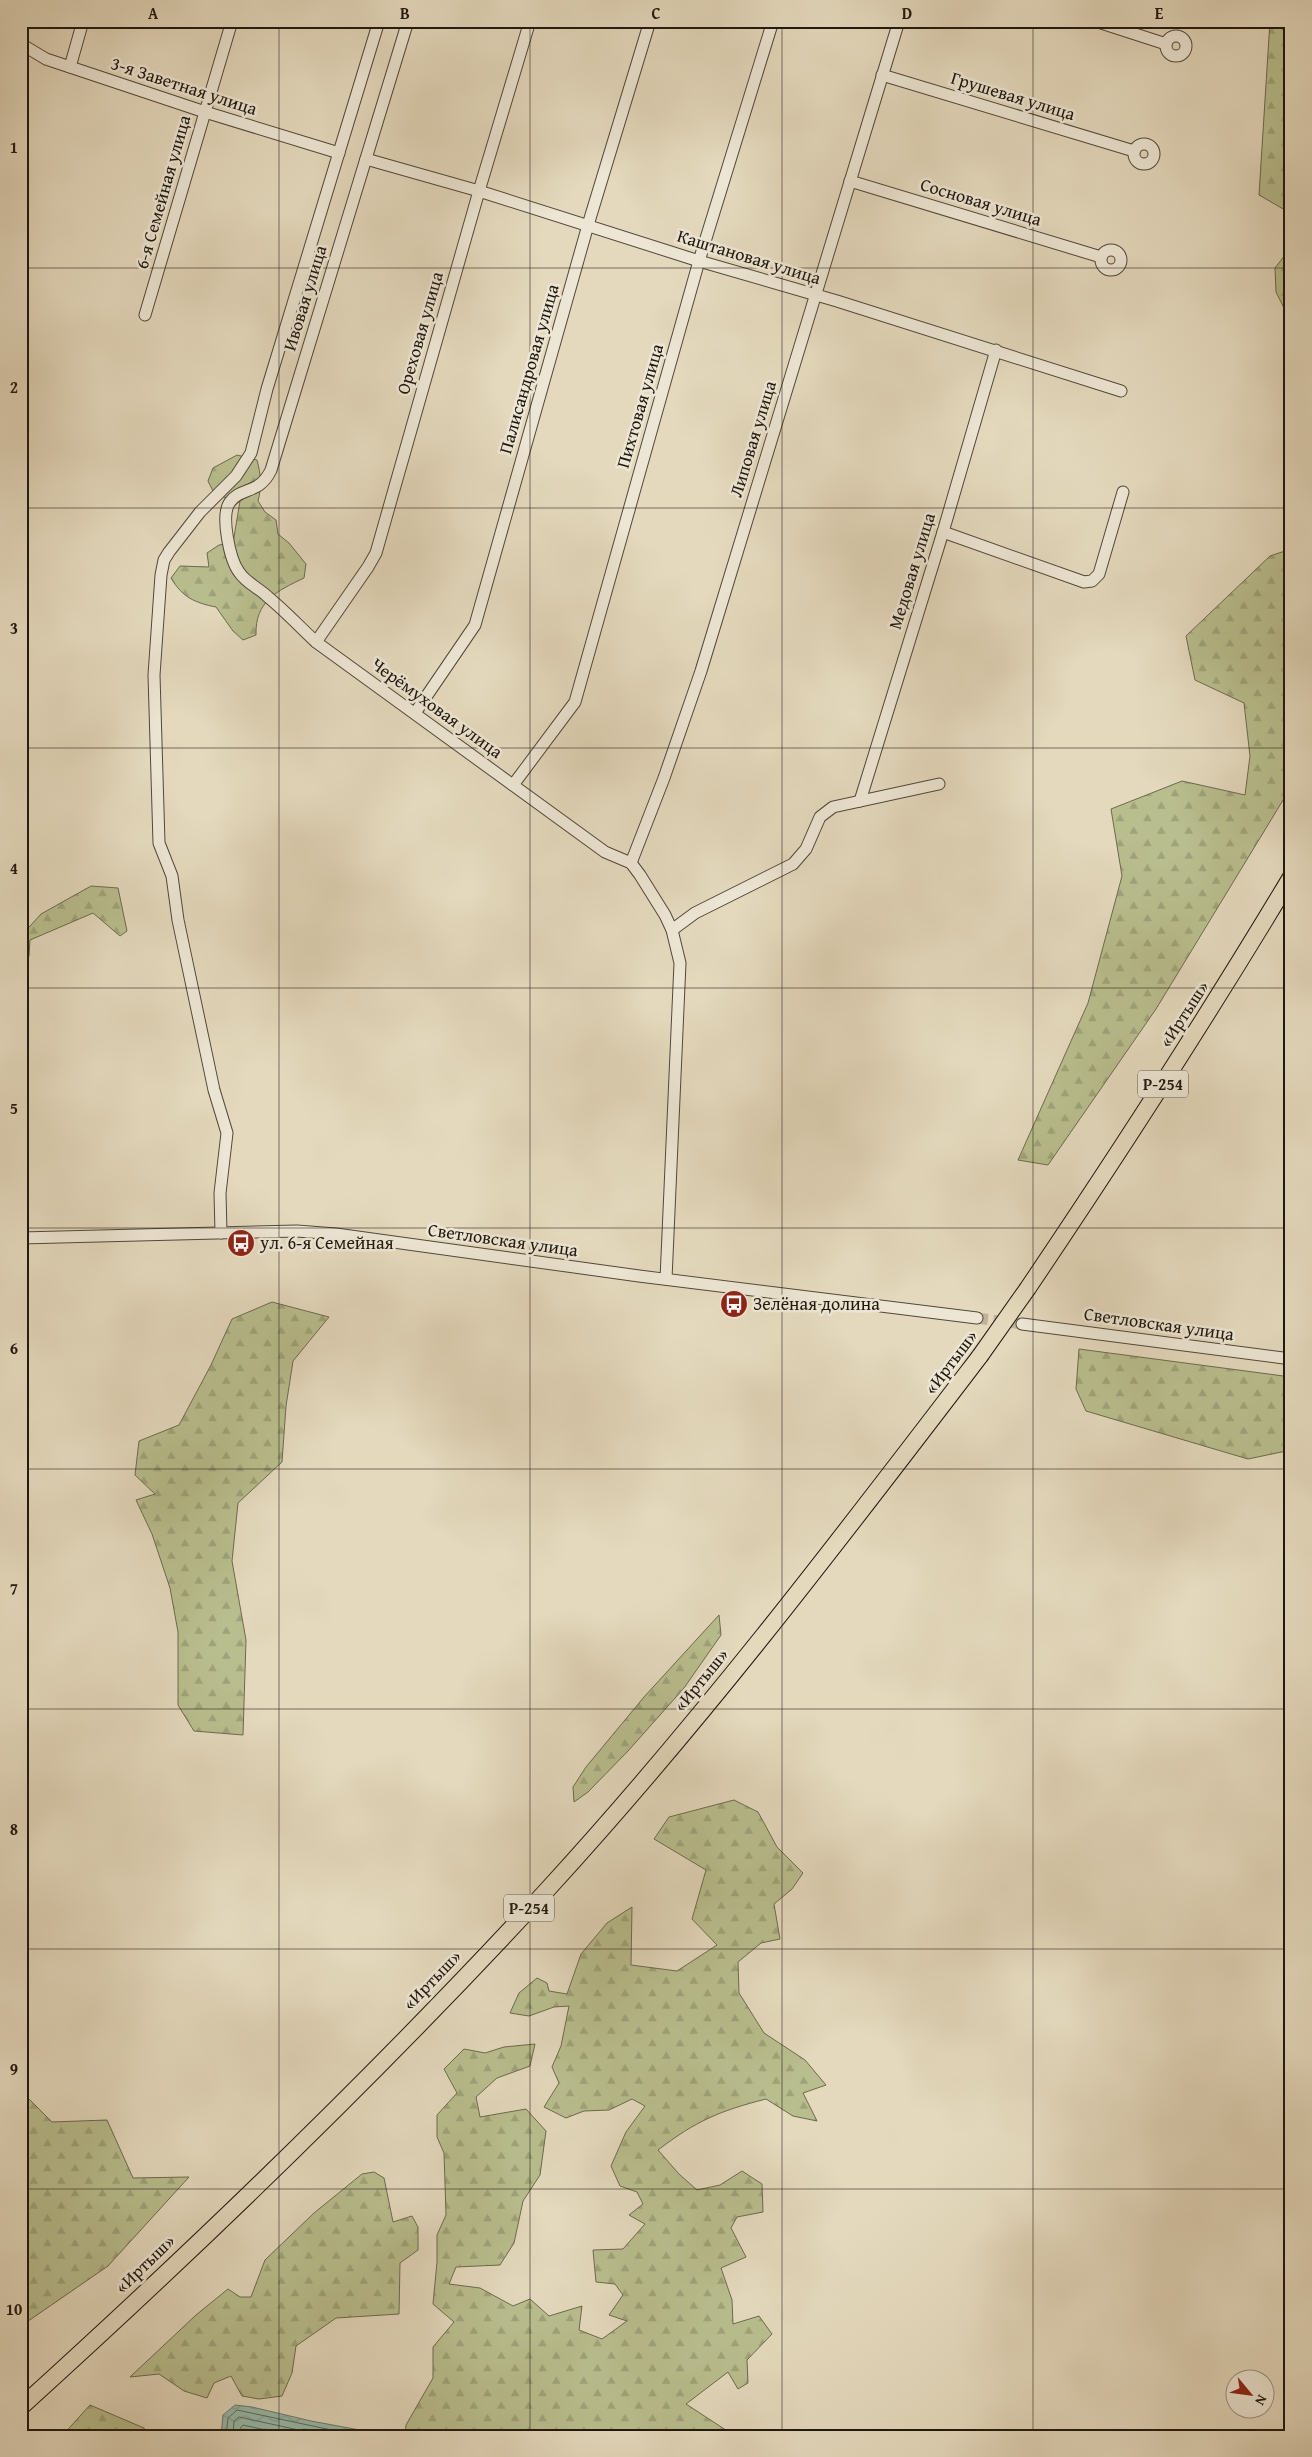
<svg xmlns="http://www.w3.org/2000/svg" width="1312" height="2457" font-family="'Gentium Book Plus',serif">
  <defs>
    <pattern id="forest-firs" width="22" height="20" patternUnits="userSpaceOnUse" patternTransform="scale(1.25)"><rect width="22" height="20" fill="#b9be8e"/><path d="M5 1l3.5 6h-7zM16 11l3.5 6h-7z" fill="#9fa379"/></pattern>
    <pattern id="water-waves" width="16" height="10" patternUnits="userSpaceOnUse" patternTransform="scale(1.25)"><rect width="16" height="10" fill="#97bbab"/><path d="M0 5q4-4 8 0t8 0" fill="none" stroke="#82a092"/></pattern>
  </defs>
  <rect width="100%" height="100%" fill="#e4d9bd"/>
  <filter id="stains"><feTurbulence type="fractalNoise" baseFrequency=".004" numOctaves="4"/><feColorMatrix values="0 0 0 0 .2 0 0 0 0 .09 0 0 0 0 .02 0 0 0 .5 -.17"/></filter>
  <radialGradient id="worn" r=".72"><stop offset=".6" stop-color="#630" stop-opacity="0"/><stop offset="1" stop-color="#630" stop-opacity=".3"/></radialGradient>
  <g fill="url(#forest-firs)" stroke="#6c6a4e">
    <polygon points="1270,21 1280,22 1285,35 1291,38 1291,226 1285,210 1259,195"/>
    <polygon points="1291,235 1291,313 1286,312 1276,292 1275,268 1285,255"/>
    <path d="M237 455 257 460C261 475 262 486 258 501L265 512 276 520 278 534 289 543 306 564 304 578C277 591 255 601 256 635L243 640 233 631 216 607C195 603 182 597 171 578L180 566 209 567 207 553 219 545 233 543 240 501 215 495 208 481 213 468Z"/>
    <polygon points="1291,549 1291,787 1156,1009 1048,1165 1018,1160 1088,1003 1122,876 1111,809 1182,781 1245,795 1250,756 1244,703 1195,680 1186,636 1270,556"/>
    <polygon points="91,886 118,888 127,931 120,936 93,913 30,940 29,956 21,971 21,936 41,914"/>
    <polygon points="272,1302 329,1317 293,1361 286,1406 282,1462 238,1503 232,1561 246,1640 243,1735 194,1731 178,1705 178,1632 170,1588 152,1534 136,1500 155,1494 135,1475 139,1441 179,1425 211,1365 232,1319"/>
    <polygon points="1079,1349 1291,1377 1291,1450 1248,1459 1086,1411 1076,1389"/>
    <polygon points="719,1615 721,1635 684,1688 628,1751 588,1792 574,1802 573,1787 586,1767 644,1697"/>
    <path d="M734 1800 758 1812 777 1847 803 1873 792 1889 774 1904 780 1939 761 1943 738 1962 739 1993 764 2033 805 2060 826 2085 803 2093 817 2121 793 2116 766 2099C719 2111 696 2121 658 2150L679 2174 697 2190 720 2185 742 2171 762 2184 763 2212 737 2217 731 2228 746 2257 721 2268 732 2300 733 2324 759 2316 772 2334 747 2360 748 2383 738 2389 728 2372 686 2404 735 2436H405L406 2425 433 2378V2347L454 2322 433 2304 437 2262V2235L446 2215 444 2153 437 2137V2115L457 2093 444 2069 464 2049 485 2053 504 2047 535 2044 530 2066 497 2078 476 2097 480 2117 526 2109 546 2131 540 2175 523 2201 514 2243 500 2265 456 2267 449 2284 480 2288 513 2306 530 2299 549 2316 582 2306 579 2330 602 2339 627 2321 609 2315 623 2295 615 2284 596 2282 593 2250 623 2249 645 2224 629 2215 643 2204 637 2192 620 2186 611 2166 626 2132 645 2106 632 2099 609 2110 584 2111 566 2118 544 2107 559 2083 552 2067 561 2046 569 2006 554 2007 529 2016 510 2013 519 1993 537 1978 547 1983 549 1991 567 1994 581 1954 607 1923 632 1907 631 1965 677 1971 717 1945 692 1919 706 1870 654 1839 669 1817Z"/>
    <polygon points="21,2097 27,2097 52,2122 107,2120 133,2178 189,2177 108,2266 21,2326"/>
    <polygon points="374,2172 384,2178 393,2222 412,2216 418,2227 418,2250 400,2263 399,2314 336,2318 296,2346 292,2373 282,2396 259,2399 242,2396 231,2376 214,2383 207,2398 184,2391 159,2374 130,2377 196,2315 228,2289 240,2297 251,2297 265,2260 314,2213 362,2174"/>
    <polygon points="90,2405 144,2428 148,2436 62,2436"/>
  </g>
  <polygon fill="url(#water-waves)" stroke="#67796c" points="235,2405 252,2407 311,2421 376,2433 376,2436 221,2436 223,2415"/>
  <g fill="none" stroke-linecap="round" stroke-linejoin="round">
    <g stroke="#5b695c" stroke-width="1">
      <polyline points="226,2436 228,2418 237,2410 360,2436"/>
      <polyline points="233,2436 234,2421 239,2417 326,2436"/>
      <polyline points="240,2436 241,2427 243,2425 292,2436"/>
    </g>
    <polyline stroke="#bdb29a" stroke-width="11" stroke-dasharray="11 5.5" stroke-linecap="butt" points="977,1318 1022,1324"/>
    <g stroke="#50483a" stroke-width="13">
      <g id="minor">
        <path d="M408 21 271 470C259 495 242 486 230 502 220 515 230 560 239 572 246 583 259 588 268 597 285 611 300 627 316 642L605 852 631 863 640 875 665 915 672 930 680 963 666 1279"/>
        <polyline points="1095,21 1166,44"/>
        <circle cx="1176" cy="46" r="10"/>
        <polyline points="21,44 46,59 205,112 339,153"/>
        <polyline points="70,67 83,21"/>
        <polyline points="882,75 1134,151"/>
        <circle cx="1144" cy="154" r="10"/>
        <polyline points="366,159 479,191 699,261 837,301 1121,391"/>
        <polyline points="850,181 1101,257"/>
        <circle cx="1111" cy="260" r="10"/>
        <polyline points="145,315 232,21"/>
        <polyline points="943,532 1084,582 1092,581 1099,574 1123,492"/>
        <polyline points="316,642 368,567 376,553 479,191 530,21"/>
        <polyline points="415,713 475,625 588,225 650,21"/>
        <polyline points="513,785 575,702 699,261 773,21"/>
        <polyline points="860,801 943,532 996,350"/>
        <polyline points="631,863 664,778 701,671 899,21"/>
        <polyline points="672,930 695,913 793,864 806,849 820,817 833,807 939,784"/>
        <polyline points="221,1233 220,1193 227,1133 214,1090 178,920 172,876 159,843 154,675 161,575 164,560 169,552 200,512 236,476 251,453 267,389 379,21"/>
        <polyline points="21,1238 297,1231 336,1234 639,1276 977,1318"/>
        <polyline points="1022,1324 1291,1359"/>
      </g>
    </g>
    <g stroke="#1f170e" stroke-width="18">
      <g id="highway">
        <path d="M1028 1288C1119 1153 1207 1017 1291 877"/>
        <path d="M21 2407C203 2242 381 2070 547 1890 702 1721 841 1538 980 1356"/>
      </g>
    </g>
    <use href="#minor" stroke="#ede6d4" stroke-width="11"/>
    <use href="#highway" stroke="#e4d9bd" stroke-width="16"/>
    <g stroke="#1f170e" stroke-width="18" stroke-linecap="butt">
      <polyline id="highway-bridge" points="980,1356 1028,1288"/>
    </g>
    <use href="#highway-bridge" stroke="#e4d9bd" stroke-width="16"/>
  </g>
  <path fill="none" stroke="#1f170e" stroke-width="1" stroke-opacity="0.55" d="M279 21V2436M530 21V2436M782 21V2436M1033 21V2436M21 268H1291M21 508H1291M21 748H1291M21 988H1291M21 1228H1291M21 1469H1291M21 1709H1291M21 1949H1291M21 2189H1291"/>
  <defs>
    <g id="bus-disc" transform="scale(1.4375)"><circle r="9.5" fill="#8f2418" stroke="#ede6d4"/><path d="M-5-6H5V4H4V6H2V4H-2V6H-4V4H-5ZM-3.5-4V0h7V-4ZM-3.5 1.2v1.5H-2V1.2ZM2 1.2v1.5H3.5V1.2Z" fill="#fff"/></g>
  </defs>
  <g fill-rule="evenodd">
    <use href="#bus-disc" x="241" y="1243"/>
    <use href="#bus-disc" x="734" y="1304"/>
  </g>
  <g text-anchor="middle" stroke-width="5" stroke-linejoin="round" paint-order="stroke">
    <g fill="#ede6d4" stroke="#5d5549" stroke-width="1">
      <rect x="1138" y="1070.5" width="50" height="27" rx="4"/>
      <rect x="504" y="1894.5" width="50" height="27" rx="4"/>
    </g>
    <g font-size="16" font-weight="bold" fill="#1f170e">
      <text x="1163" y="1090">Р-254</text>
      <text x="529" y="1914">Р-254</text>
    </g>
    <g font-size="18" fill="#1f170e" stroke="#ede6d4">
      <text transform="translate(184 86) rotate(18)" y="6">3-я Заветная улица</text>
      <text transform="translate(1013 96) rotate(17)" y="6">Грушевая улица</text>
      <text transform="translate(163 192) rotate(-74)" y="6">6-я Семейная улица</text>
      <text transform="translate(981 202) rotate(17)" y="6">Сосновая улица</text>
      <text transform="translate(749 257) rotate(17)" y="6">Каштановая улица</text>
      <text transform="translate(305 298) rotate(-73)" y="6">Ивовая улица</text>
      <text transform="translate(420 333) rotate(-74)" y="6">Ореховая улица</text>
      <text transform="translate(529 369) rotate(-74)" y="6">Палисандровая улица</text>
      <text transform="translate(640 406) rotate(-74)" y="6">Пихтовая улица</text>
      <text transform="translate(753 439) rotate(-73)" y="6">Липовая улица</text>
      <text transform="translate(912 571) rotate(-73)" y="6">Медовая улица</text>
      <text transform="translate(437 708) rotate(36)" y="6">Черёмуховая улица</text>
      <text transform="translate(1184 1014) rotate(-57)" y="6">«Иртыш»</text>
      <text transform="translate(503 1240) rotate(8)" y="6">Светловская улица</text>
      <text transform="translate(1159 1324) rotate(8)" y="6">Светловская улица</text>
      <text transform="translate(951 1362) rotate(-53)" y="6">«Иртыш»</text>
      <text transform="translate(701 1680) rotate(-51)" y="6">«Иртыш»</text>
      <text transform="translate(432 1980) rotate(-46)" y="6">«Иртыш»</text>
      <text transform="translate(145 2264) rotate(-44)" y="6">«Иртыш»</text>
    </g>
    <g font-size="18" fill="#1f170e" stroke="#ede6d4" text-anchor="start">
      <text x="260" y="1249">ул. 6-я Семейная</text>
      <text x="753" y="1310">Зелёная долина</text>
    </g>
  </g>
  <rect width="1312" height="2457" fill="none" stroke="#e4d9bd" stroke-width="55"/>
  <g transform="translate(1250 2394) rotate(119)"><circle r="24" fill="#ede6d4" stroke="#9b9385"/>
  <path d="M0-4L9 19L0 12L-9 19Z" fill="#8f2418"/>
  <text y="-8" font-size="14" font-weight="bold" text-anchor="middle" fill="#1f170e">N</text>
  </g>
  <rect x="28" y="28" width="1256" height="2402" fill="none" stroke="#1f170e" stroke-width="2"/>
  <g font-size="16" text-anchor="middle" font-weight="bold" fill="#1f170e">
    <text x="153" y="19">A</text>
    <text x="405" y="19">B</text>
    <text x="656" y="19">C</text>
    <text x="907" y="19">D</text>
    <text x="1159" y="19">E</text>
    <text x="14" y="153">1</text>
    <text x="14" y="393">2</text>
    <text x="14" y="634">3</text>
    <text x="14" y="874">4</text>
    <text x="14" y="1114">5</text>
    <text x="14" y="1354">6</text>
    <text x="14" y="1594">7</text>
    <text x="14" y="1835">8</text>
    <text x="14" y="2075">9</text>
    <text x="14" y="2315">10</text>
  </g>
  <rect width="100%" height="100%" filter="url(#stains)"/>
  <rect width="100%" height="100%" fill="url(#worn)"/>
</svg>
